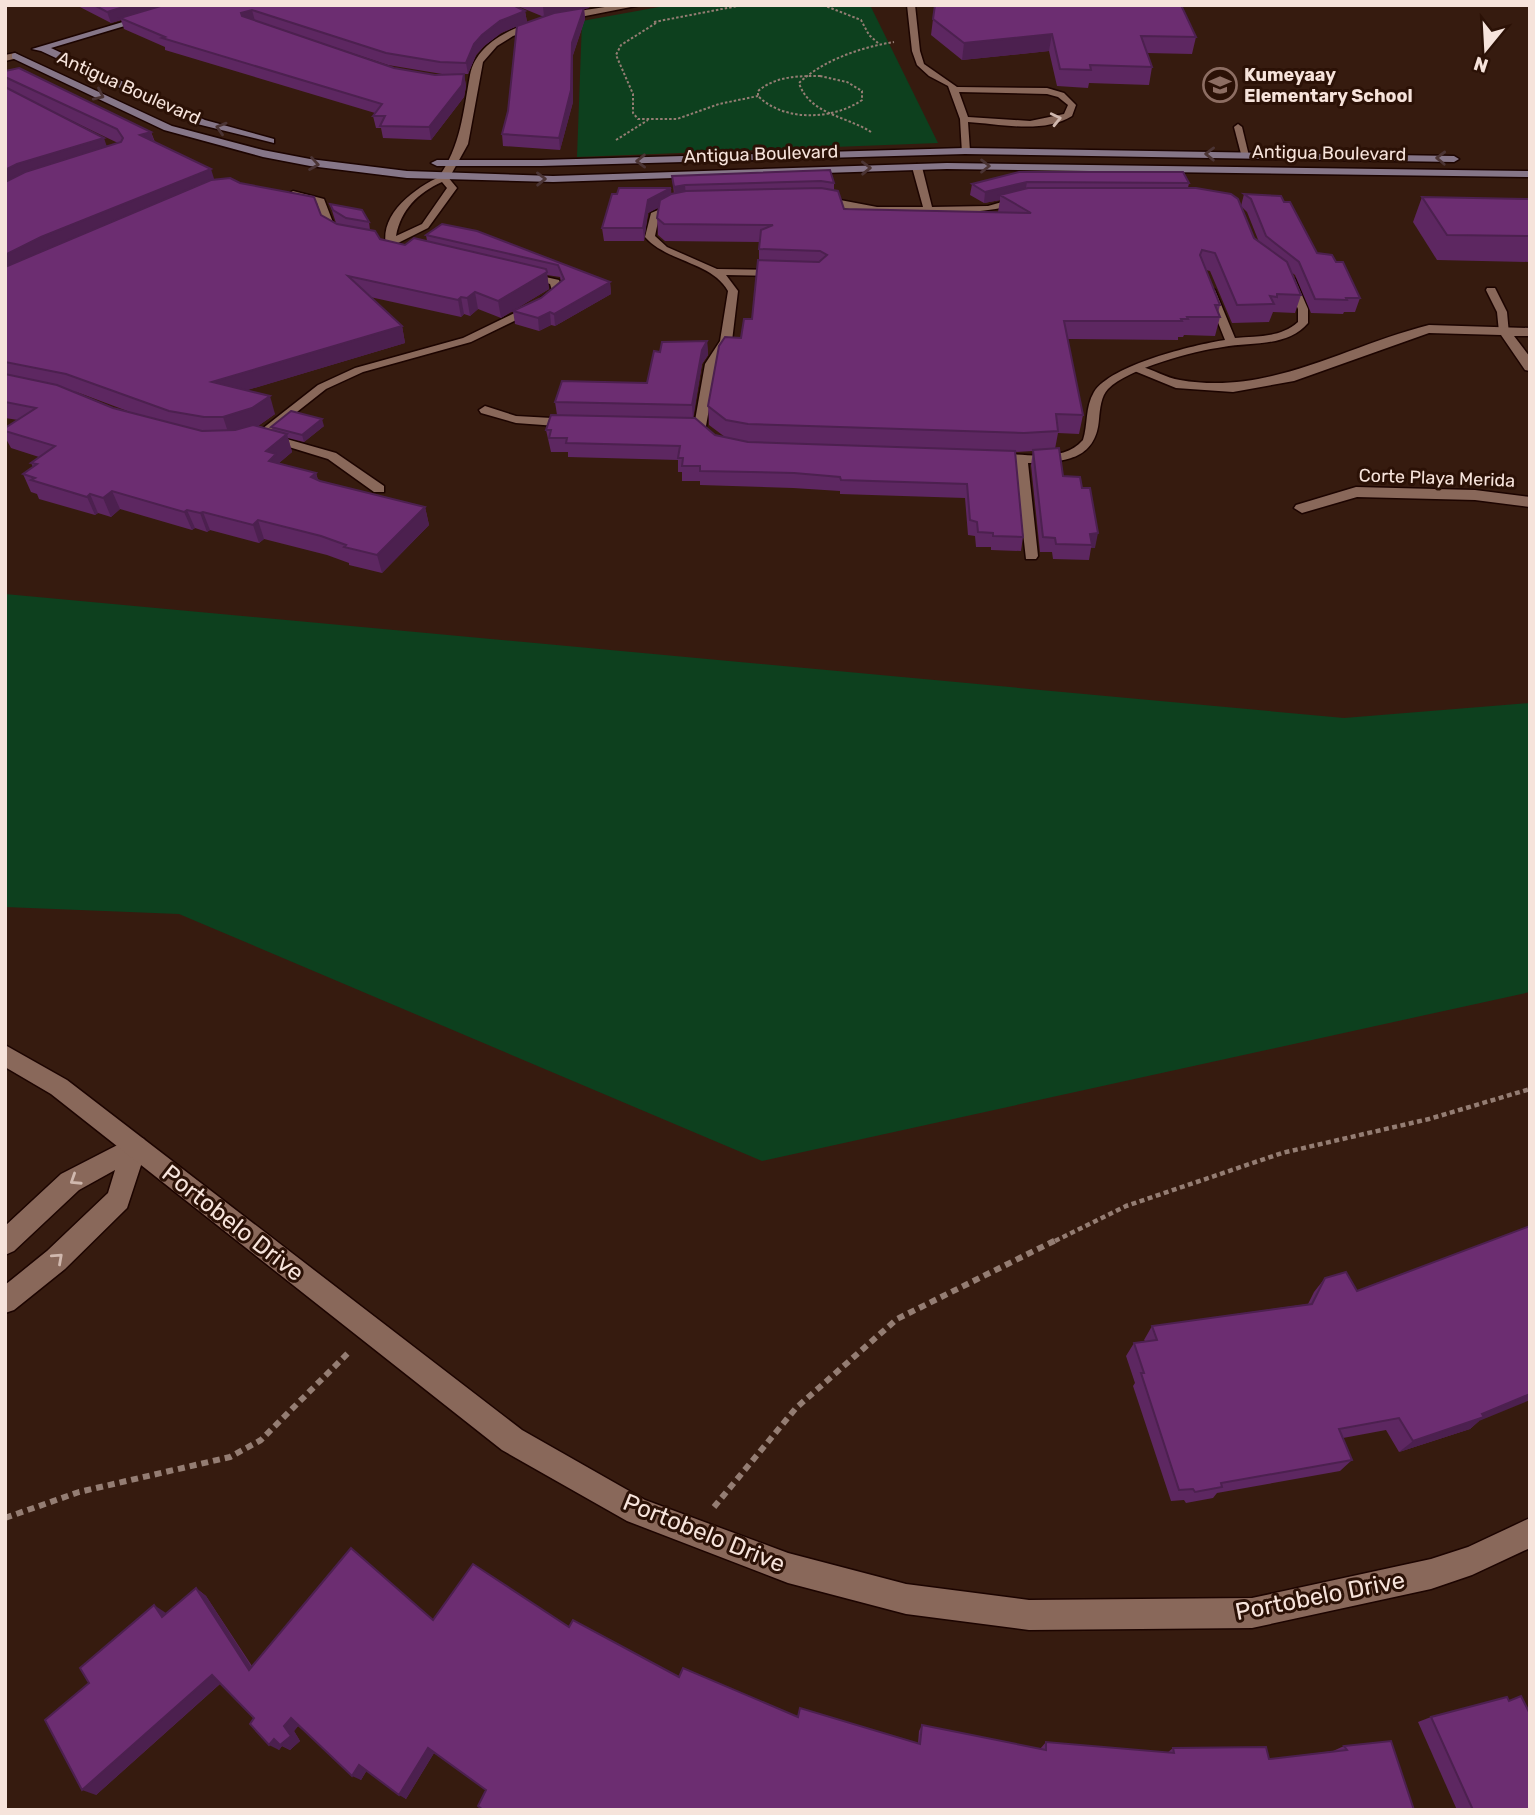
<svg xmlns="http://www.w3.org/2000/svg" width="1535" height="1815" font-family="Rubik,sans-serif">
  <rect width="100%" height="100%" fill="#361b0f"/>
  <g fill="#0d401e">
    <polygon points="670,5 870,5 938,143 577,157 582,21"/>
    <polygon points="5,594 1344,718 1530,703 1530,992 762,1161 179,914 5,907"/>
  </g>
  <g fill="none" stroke-linecap="round" stroke-linejoin="round">
    <g stroke="#1c0400" stroke-width="3">
      <g id="service">
        <path d="M907 5H915L920 51 924 64 957 87 1047 88 1064 93 1076 105 1072 116C1044 134 1000 124 968 122L970 151 962 153 960 119 948 86 929 76 917 65 912 51ZM959 92 1047 94 1058 97 1068 105 1064 114 1030 121 968 117Z"/>
        <polygon points="1238,124 1242,127 1249,156 1241,154 1234,127"/>
        <path d="M917 164 922 167 932 207 988 206 1020 197 1025 200C996 219 844 218 814 199L819 196 877 207H923L912 167Z"/>
        <path d="M441 176H447L457 188 428 228 394 245H386C380 213 415 188 441 176ZM442 182 447 188 422 224 396 236C401 209 418 193 442 182Z"/>
        <path d="M293 191 324 199 334 225 346 232V236C326 237 322 218 317 203L290 196 288 194Z"/>
        <path d="M677 202 685 204 659 217 655 236 667 247 717 269 781 270 786 273 781 276 726 275 738 291 732 341 717 364 706 426 700 430 694 426 705 364 720 341 728 291C712 262 667 262 645 237L651 213Z"/>
        <polygon points="523,272 559,280 563,291 541,308 471,342 363,372 326,389 269,434 336,453 384,486 384,492 374,492 328,459 253,436 318,385 355,368 463,338 533,304 552,290 550,284 523,276"/>
        <path d="M1287 279H1295L1308 309V323C1288 347 1252 342 1223 347 1194 351 1129 368 1108 389 1101 396 1100 409 1099 419 1096 461 1063 462 1028 463L1038 556 1036 559H1026L1015 463 989 461V455C1017 450 1061 466 1083 440 1088 425 1085 407 1094 392 1111 365 1193 345 1225 340L1205 290 1206 288 1215 290 1235 338C1257 336 1280 338 1298 322V309L1286 281Z"/>
        <polygon points="1487,288 1495,288 1507,312 1509,334 1499,332 1497,312 1486,290"/>
        <polygon points="485,406 516,416 570,419 576,423 570,427 516,423 481,413 479,410"/>
      </g>
    </g>
    <g stroke="#1c0400" stroke-width="3">
      <g id="minor">
        <path d="M618 5H641L555 22 513 36 497 46 483 62 468 144 448 180H440L438 178C461 146 463 113 470 75 481 21 573 12 618 5Z"/>
        <path d="M1429 325 1530 328V336H1514L1530 357V371L1525 370 1501 335 1429 333 1294 381 1233 392 1176 388 1132 370 1139 366C1153 369 1166 378 1180 380 1269 396 1345 346 1429 325Z"/>
        <polygon points="1356,487 1475,490 1530,497 1530,507 1475,500 1357,497 1302,513 1294,508 1296,505"/>
        <polygon points="135,1136 144,1139 147,1147 127,1208 65,1269 14,1310 5,1313 5,1285 47,1251 108,1193 115,1170 79,1190 14,1251 5,1255 5,1226 61,1174"/>
      </g>
    </g>
    <g stroke="#1c0400" stroke-width="3">
      <g id="tertiary">
        <polygon points="15,53 20,56 18,58 5,61 5,55"/>
        <polygon points="5,1045 67,1080 522,1430 645,1500 788,1553 906,1584 1029,1600 1252,1598 1431,1559 1468,1547 1530,1518 1530,1548 1472,1575 1431,1589 1252,1628 1029,1630 906,1614 788,1583 627,1521 502,1450 51,1094 5,1067"/>
      </g>
    </g>
    <g stroke="#1c0400" stroke-width="3">
      <g id="secondary">
        <polygon points="180,5 195,5 51,48 205,120 274,139 274,143 197,124 41,51 32,49"/>
        <polygon points="15,53 172,126 263,150 310,159 407,171 553,176 947,163 1530,171 1530,177 947,169 553,182 407,178 310,166 263,157 164,130 12,58 12,54"/>
        <polygon points="965,148 1454,156 1459,159 1454,162 965,154 541,166 437,166 431,163 437,160 541,160"/>
      </g>
    </g>
    <g stroke="#947d73" stroke-width="2" stroke-dasharray="2.5 2" stroke-linecap="butt">
      <polyline points="823,5 861,20 869,35 878,43"/>
      <polyline points="654,22 743,5"/>
      <polyline points="656,23 621,45 616,55 633,94 633,113 638,119 677,119 719,104 758,96"/>
      <path d="M820 76 847 82 862 91V100C833 120 784 122 758 96V91C776 76 798 76 820 76Z"/>
      <path d="M871 132C846 116 809 114 799 83 823 60 862 47 894 42"/>
      <polyline points="616,140 648,120"/>
    </g>
    <polyline stroke="#947d73" stroke-width="4.5" stroke-dasharray="5 3.5" stroke-linecap="butt" points="1055,1241 1126,1206 1282,1153 1429,1119 1530,1089"/>
    <g stroke="#947d73" stroke-width="6" stroke-dasharray="7 5" stroke-linecap="butt">
      <polyline points="714,1507 796,1408 897,1319 1058,1239"/>
      <polyline points="5,1518 79,1492 230,1457 261,1440 348,1353"/>
    </g>
    <use href="#service" fill="#89685a" fill-rule="evenodd"/>
    <use href="#minor" fill="#89685a" fill-rule="evenodd"/>
    <use href="#tertiary" fill="#89685a" fill-rule="evenodd"/>
    <use href="#secondary" fill="#867688" fill-rule="evenodd"/>
  </g>
  <g fill="#5d2761" fill-rule="evenodd">
    <path d="M76 5H513L525 11 527 22 519 25 544 17 515 5H590L589 8 584 9 585 19 573 55V102L560 150 503 146 502 134 508 111 517 26 501 33 484 46 476 55 468 74H464L466 86 464 97 431 140 383 138 381 128H376L373 116 375 113 165 50V47L124 29 121 20 111 23ZM255 21 388 65 442 74H462L435 75 394 68Z"/>
    <polygon points="933,19 1196,37 1192,54 1147,53 1152,67 1149,85 1089,83 1088,88 1057,86 1049,51 962,60 931,35"/>
    <path d="M5 71 151 132 155 142 215 180 240 183 321 215 338 224 336 223 334 217 330 204 369 222 370 230 380 239 405 245 427 241 426 235 442 224 610 282 611 294 555 326 551 325 539 331 515 324 513 311 541 298 561 282 560 277 547 275 549 289 501 318 478 309 470 316 464 314 461 317 370 297 402 326 405 343 247 390 275 414 258 426 273 430 271 427 324 426 304 442 288 438 292 452 279 463 316 473 318 480 425 507 429 525 382 573 349 565V563L327 555 264 539 259 543 210 530 207 532 195 528 192 530 120 509 111 517 98 513 95 515 39 499 37 494 31 492 23 474 33 467 31 463 39 457 11 448 5 437V428L18 420 5 418ZM50 110 97 133 118 143 107 146ZM74 391 130 412 113 408Z"/>
    <path d="M830 170 834 183V190L844 209 999 213 998 212 1000 200 984 203 970 195 972 184 1019 172 1189 183 1188 188 1241 206 1244 194 1284 202 1317 253 1360 298 1355 312H1344L1343 314 1311 313 1295 275 1291 272 1301 295 1295 313 1273 312 1269 322 1232 323 1210 271 1206 270 1220 305 1218 313 1220 317 1215 336 1184 335 1183 337H1178V340L1068 339 1083 415 1079 434 1058 433 1055 449 1063 476 1095 548H1091L1089 560 1053 559 1052 552H1040L1031 465 1033 451 1015 452 1023 537 1021 551 991 550V547H976L975 536 968 535 965 498 840 494V491L793 488 700 485V481H682V472H678V460L568 457V452H551L546 430 557 415 555 402 647 383 660 352 707 341 708 355 702 364 693 418 715 435 725 437 709 425 708 406 741 338 752 319 759 261V242L665 241 658 235 657 218 659 207 648 213 644 241H604L602 228 674 194 672 176ZM1242 207 1247 212 1259 242 1254 238Z"/>
    <polygon points="1422,197 1530,199 1530,262 1437,260 1413,222"/>
    <polygon points="1325,1278 1357,1291 1479,1421 1470,1429 1399,1452 1386,1430 1343,1438 1352,1460 1340,1471 1217,1493 1213,1498 1186,1503 1184,1500 1171,1501 1133,1386 1135,1383 1126,1356 1134,1343 1145,1341 1144,1340 1152,1326 1308,1304 1314,1292"/>
    <polygon points="196,1588 206,1596 252,1666 433,1620 569,1627 679,1677 798,1717 918,1744 919,1731 922,1725 1040,1749 1046,1742 1167,1753 1173,1748 1269,1759 1333,1751 1344,1746 1414,1810 486,1790 434,1753 406,1799 367,1770 361,1780 298,1726 294,1731 300,1741 290,1750 282,1746 279,1750 254,1718 220,1684 96,1795 89,1683"/>
    <polygon points="1509,1701 1530,1810 1457,1810 1418,1722 1431,1717"/>
  </g>
  <g fill="#4c204f">
    <polygon points="130,5 170,5 120,18 121,20 111,23 107,12"/>
    <polygon points="549,5 590,5 589,8 584,9 585,19 573,55 573,102 560,150 559,138 572,43 544,17 543,6"/>
    <polygon points="252,10 255,21 244,24 241,13"/>
    <polygon points="525,11 527,22 501,33 484,46 476,55 468,74 466,63 474,44 482,35 500,21"/>
    <polygon points="1052,34 1049,51 962,60 964,43"/>
    <polygon points="464,74 466,86 464,97 431,140 429,127"/>
    <polygon points="151,132 156,147 140,135"/>
    <polygon points="104,138 109,153 5,189 5,170 17,164"/>
    <polygon points="211,169 216,185 5,275 5,255 41,237"/>
    <polygon points="1027,182 1025,193 1000,195 1000,200 984,203 985,192"/>
    <polygon points="685,185 686,197 675,200 674,187"/>
    <polygon points="671,188 672,201 648,213 644,241 643,228 648,200"/>
    <polygon points="547,272 549,289 501,318 498,301"/>
    <polygon points="610,282 611,294 555,326 554,314"/>
    <polygon points="475,292 478,309 470,316 467,298"/>
    <polygon points="461,297 464,314 461,317 458,300"/>
    <polygon points="550,312 551,325 539,331 538,318"/>
    <polygon points="402,326 405,343 218,399 212,382"/>
    <polygon points="707,341 708,355 702,364 693,419 692,405 702,350"/>
    <polygon points="270,396 275,414 258,426 229,435 223,417"/>
    <polygon points="322,419 324,426 304,442 302,435"/>
    <polygon points="287,434 292,452 279,463 274,479 266,451"/>
    <polygon points="316,473 321,491 311,477"/>
    <polygon points="112,491 120,509 111,517 103,498"/>
    <polygon points="90,494 98,513 95,515 87,497"/>
    <polygon points="425,507 429,525 382,573 377,555"/>
    <polygon points="187,510 195,528 192,530 184,512"/>
    <polygon points="203,512 210,530 207,532 200,513"/>
    <polygon points="258,520 264,539 259,543 253,525"/>
    <polygon points="1098,533 1095,548 1091,548 1092,545 1090,534"/>
    <polygon points="1530,1394 1530,1400 1479,1421 1470,1429 1399,1452 1413,1441"/>
    <polygon points="196,1588 206,1596 258,1677 249,1670"/>
    <polygon points="154,1605 166,1613 174,1624 162,1617"/>
    <polygon points="212,1675 222,1682 96,1795 82,1790"/>
    <polygon points="291,1718 300,1724 294,1731 300,1741 290,1750 282,1746 279,1750 269,1745"/>
    <polygon points="428,1748 434,1753 406,1799 399,1795"/>
    <polygon points="359,1765 367,1770 361,1780 352,1776"/>
  </g>
  <g fill="#6c2d71" stroke="#4c204f" stroke-width="2">
    <polygon points="94,5 130,5 107,12"/>
    <polygon points="164,5 513,5 525,11 500,21 482,35 474,44 466,63 440,62 386,53 252,10 241,13 242,16 394,68 435,75 464,74 462,85 429,127 380,126 385,116 373,116 382,104 162,38 165,37 120,18"/>
    <polygon points="935,5 1181,5 1196,37 1141,36 1152,67 1090,65 1091,70 1060,69 1052,34 964,43 933,19"/>
    <polygon points="584,8 572,43 571,90 559,138 502,134 508,111 517,26 554,13"/>
    <polygon points="19,68 151,132 140,135 211,169 41,237 5,255 5,182 25,172 121,142 123,138 117,129 5,77 5,71"/>
    <polygon points="5,87 104,138 17,164 5,170"/>
    <polygon points="830,170 834,183 821,181 685,185 674,187 672,176"/>
    <polygon points="1019,172 1183,172 1189,183 1027,182 985,192 972,184"/>
    <polygon points="230,178 240,183 314,197 321,215 337,224 375,231 380,239 405,245 414,238 418,239 546,269 547,272 498,301 475,292 467,298 461,297 458,300 348,276 402,326 212,382 270,396 252,408 223,417 204,417 169,411 66,374 5,362 5,267 211,180"/>
    <polygon points="619,188 671,188 648,200 643,228 602,228 612,194 617,194"/>
    <polygon points="821,188 838,191 844,209 1031,213 1000,195 1028,188 1196,188 1231,194 1238,199 1254,238 1287,262 1301,295 1277,294 1277,297 1270,296 1274,304 1237,305 1215,253 1202,250 1200,255 1220,305 1215,305 1220,317 1187,317 1188,319 1181,319 1182,321 1064,321 1083,415 1056,414 1058,431 1024,433 748,424 726,420 708,406 719,346 725,337 741,338 744,319 752,319 758,260 819,262 827,255 820,251 759,249 761,230 773,225 664,224 657,218 660,200 671,194 686,191"/>
    <polygon points="1244,194 1281,196 1284,202 1290,202 1317,253 1332,255 1336,262 1343,262 1360,298 1346,298 1347,300 1315,299 1299,262 1266,236 1251,199"/>
    <polygon points="1422,197 1530,199 1530,236 1447,235"/>
    <polygon points="330,204 362,210 369,222 346,218 333,210"/>
    <polygon points="442,224 477,231 610,282 554,314 550,312 538,318 513,311 541,298 564,279 558,265 426,235"/>
    <polygon points="707,341 702,350 692,405 555,402 562,381 647,383 654,351 660,352 662,342"/>
    <polygon points="5,374 57,385 113,408 202,431 235,430 253,425 287,434 266,451 276,454 269,461 316,473 311,477 320,481 425,507 377,555 344,547 346,545 321,536 258,520 253,525 203,512 200,513 187,510 184,512 112,491 103,498 90,494 87,497 31,480 35,478 23,474 37,464 31,463 55,446 5,431 5,428 36,408 5,402"/>
    <polygon points="291,411 322,419 302,435 271,427"/>
    <polygon points="551,415 695,418 715,435 748,442 1015,451 1023,537 993,536 993,533 978,532 977,522 970,520 967,484 841,480 840,477 794,473 700,471 700,466 682,466 683,458 678,458 680,446 566,443 567,438 549,438 551,430 546,430"/>
    <polygon points="1059,448 1063,476 1080,477 1082,488 1090,488 1098,533 1090,534 1092,545 1056,544 1055,538 1043,537 1033,450"/>
    <polygon points="1530,1226 1530,1394 1482,1414 1484,1417 1413,1441 1399,1418 1339,1429 1352,1460 1221,1483 1222,1487 1195,1492 1193,1489 1179,1490 1141,1373 1144,1373 1134,1343 1157,1340 1152,1326 1312,1304 1325,1278 1346,1272 1357,1291"/>
    <polygon points="351,1548 433,1620 473,1564 569,1627 573,1620 679,1677 683,1668 798,1717 800,1708 920,1744 922,1725 1046,1750 1046,1742 1174,1753 1173,1748 1266,1747 1269,1759 1347,1750 1344,1746 1391,1741 1414,1810 483,1810 478,1806 486,1790 428,1748 399,1795 359,1765 352,1776 291,1718 284,1726 291,1736 280,1745 274,1739 269,1745 250,1724 254,1718 212,1675 82,1790 45,1720 89,1683 80,1668 154,1605 162,1617 196,1588 249,1670"/>
    <polygon points="1521,1696 1530,1714 1530,1810 1473,1810 1431,1717 1507,1697 1509,1701"/>
  </g>
  <defs><path id="oneway-chevron" d="M-2-3.5L2.5 0L-2 3.5" fill="none" stroke-width="1.6" stroke-linecap="round" stroke-linejoin="round" transform="scale(1.75)"/></defs>
  <g stroke="#4b3434">
    <use href="#oneway-chevron" transform="translate(99 95) rotate(25)"/>
    <use href="#oneway-chevron" transform="translate(221 128) rotate(-163)"/>
    <use href="#oneway-chevron" transform="translate(1210 154) rotate(-179)"/>
    <use href="#oneway-chevron" transform="translate(1441 158) rotate(-178)"/>
    <use href="#oneway-chevron" transform="translate(641 161) rotate(179)"/>
    <use href="#oneway-chevron" transform="translate(314 164) rotate(9)"/>
    <use href="#oneway-chevron" transform="translate(985 166)"/>
    <use href="#oneway-chevron" transform="translate(866 168) rotate(-1)"/>
    <use href="#oneway-chevron" transform="translate(541 179) rotate(-1)"/>
  </g>
  <g stroke="#d0b8ae">
    <use href="#oneway-chevron" transform="translate(1056 119) rotate(-13)"/>
    <use href="#oneway-chevron" transform="translate(75 1180) rotate(147)"/>
    <use href="#oneway-chevron" transform="translate(58 1258) rotate(-42)"/>
  </g>
  <defs>
    <g id="school-ring" transform="scale(1.75)"><circle r="9.5" fill="#2b1106" stroke="#8d6e63" stroke-width="1.5"/><path d="M0-5L7-2L0 1L-7-2ZM-4 1L0 2.5L4 1V4Q0 6-4 4Z" fill="#8d6e63"/></g>
  </defs>
  <g fill-rule="evenodd">
    <use href="#school-ring" x="1220" y="85"/>
  </g>
  <g text-anchor="middle" stroke-width="6" stroke-linejoin="round" paint-order="stroke">
    <g font-size="18" font-weight="bold" fill="#f6e3db" stroke="#2b1106" text-anchor="start">
      <text x="1244" y="81">Kumeyaay<tspan x="1244" dy="21">Elementary School</tspan></text>
    </g>
    <g font-size="18" fill="#f6e3db" stroke="#2b1106">
      <text transform="translate(129 88) rotate(24)" y="6">Antigua Boulevard</text>
      <text transform="translate(1329 153) rotate(1)" y="6">Antigua Boulevard</text>
      <text transform="translate(761 154) rotate(-2)" y="6">Antigua Boulevard</text>
      <text transform="translate(1437 478) rotate(2)" y="6">Corte Playa Merida</text>
    </g>
    <g font-size="24" fill="#f6e3db" stroke="#2b1106">
      <text transform="translate(233 1223) rotate(38)" y="8">Portobelo Drive</text>
      <text transform="translate(704 1533) rotate(22)" y="8">Portobelo Drive</text>
      <text transform="translate(1320 1596) rotate(-11)" y="8">Portobelo Drive</text>
    </g>
  </g>
  <rect width="1535" height="1815" fill="none" stroke="#f6e3db" stroke-width="14"/>
  <g transform="translate(1486 49) rotate(198)" stroke="#2b1106" stroke-width="5" paint-order="stroke">
  <path d="M0-5L12 26L0 18L-12 26Z" fill="#f6e3db"/>
  <text y="-10" font-size="19" font-weight="bold" text-anchor="middle" fill="#f6e3db">N</text>
  </g>
</svg>
